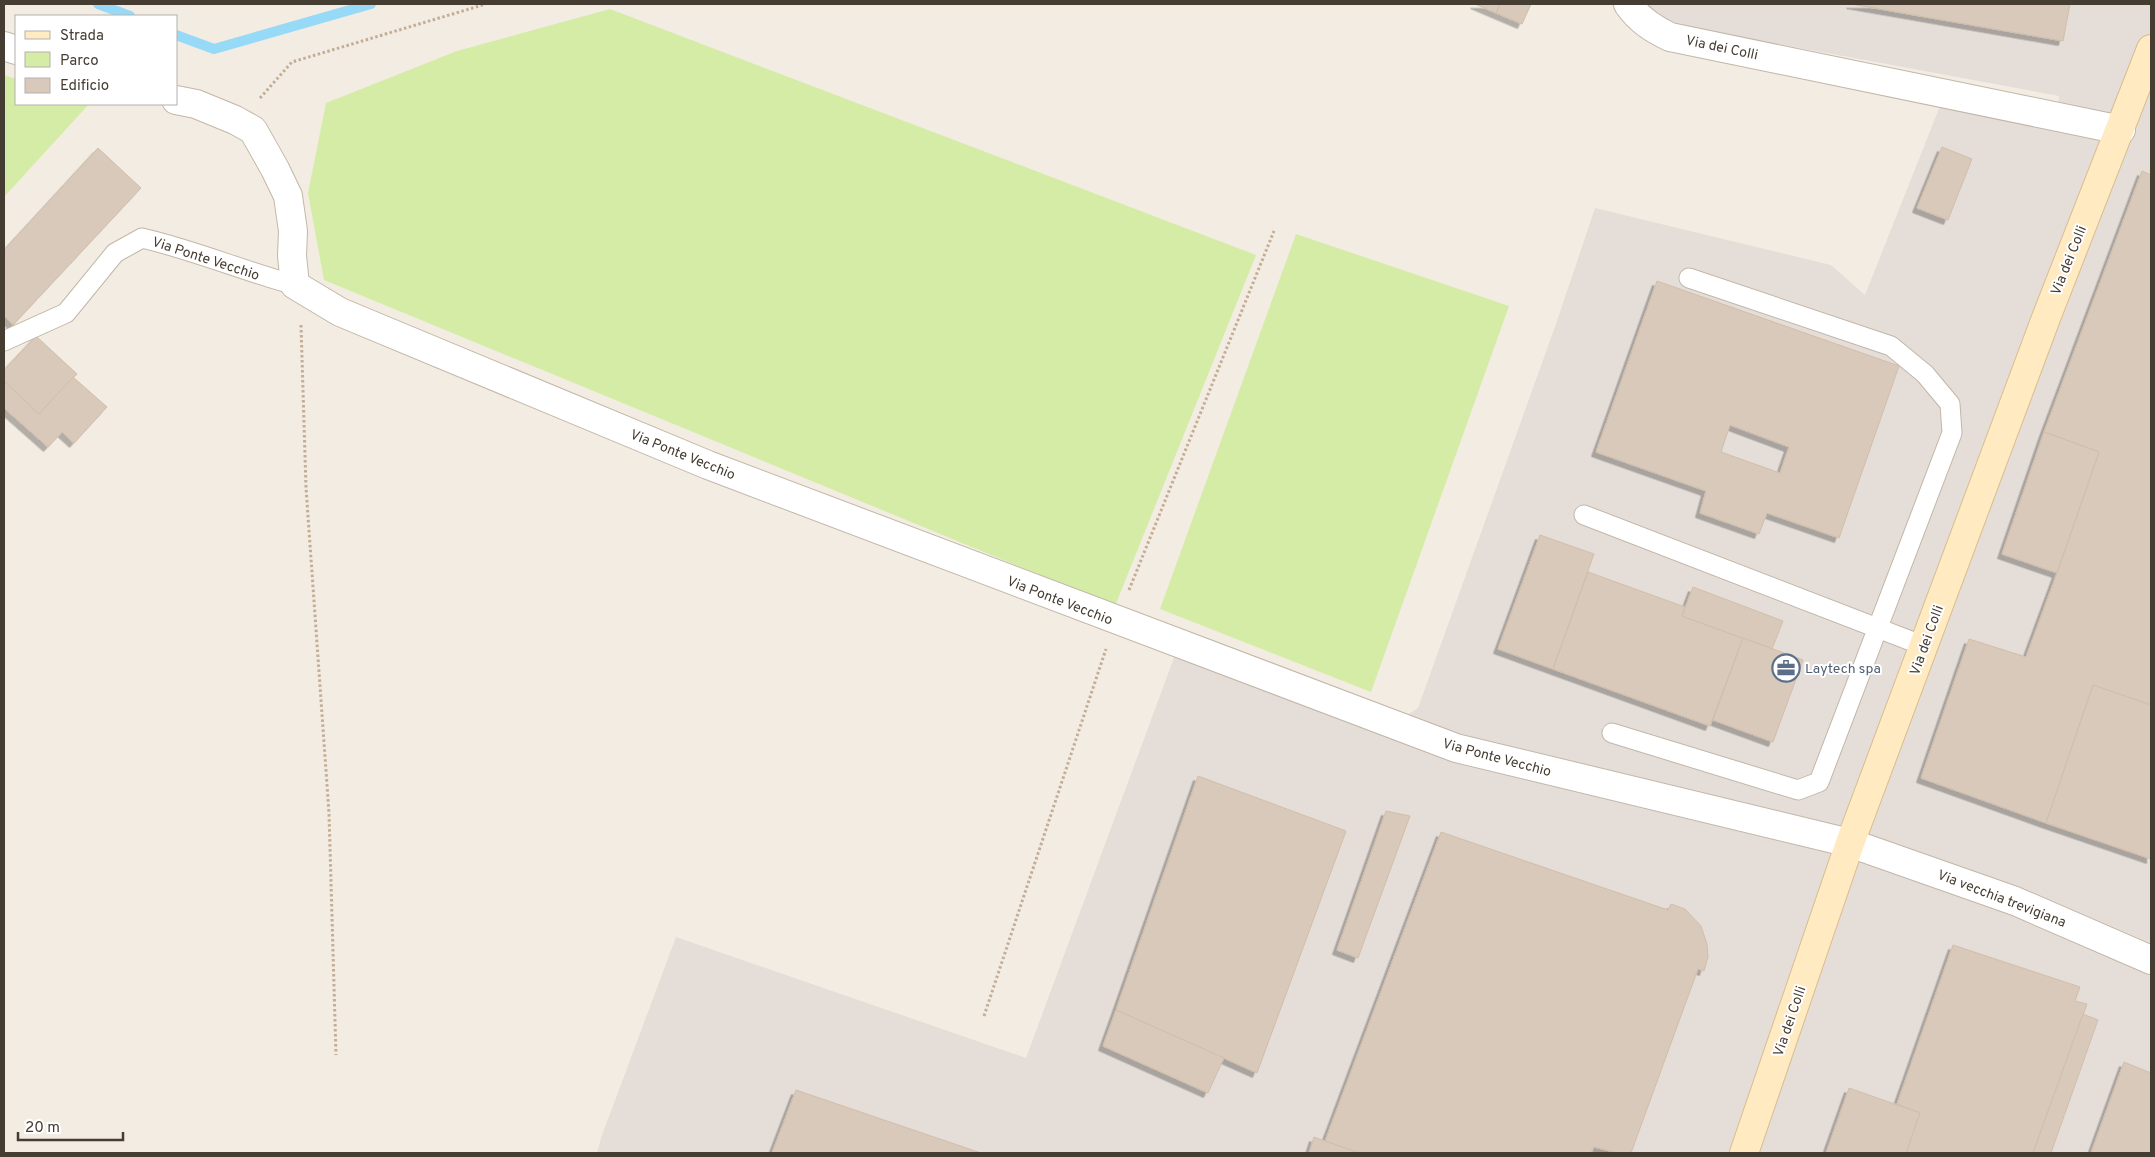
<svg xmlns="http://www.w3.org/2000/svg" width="2155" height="1157" font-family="Overpass,sans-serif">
  <defs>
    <filter id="shadow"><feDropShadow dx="-4.5" dy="4.5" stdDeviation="0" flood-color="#0004"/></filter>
  </defs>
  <rect width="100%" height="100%" fill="#f3ece2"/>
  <polygon fill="#e5ded8" points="1638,4 2151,4 2151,1153 597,1153 601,1138 676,937 1026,1058 1175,655 1387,729 1418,708 1556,324 1595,208 1831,265 1865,295 1940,106 2055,131 2059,96 1687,27 1664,21"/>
  <g fill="#d4eca6">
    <polygon points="610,9 1256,255 1115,606 324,280 308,193 326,103 457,51"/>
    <polygon points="4,75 16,79 16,104 89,104 4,197"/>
    <polygon points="1296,234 1509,306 1371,692 1160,609"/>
  </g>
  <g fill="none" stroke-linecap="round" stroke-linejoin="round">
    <g stroke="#97daf7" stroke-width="10">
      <polyline points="98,4 130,16"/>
      <polyline points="176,35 214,49 371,4"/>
    </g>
  </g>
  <g fill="#d9c9ba" stroke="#d1bea9" fill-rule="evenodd" filter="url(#shadow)">
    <polygon points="1475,4 1500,4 1496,13"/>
    <polygon points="1500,4 1531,4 1522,24 1496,13"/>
    <polygon points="1851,4 2070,4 2063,41"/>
    <polygon points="1942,147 1972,159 1948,220 1917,208"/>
    <polygon points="98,148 141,188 13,325 4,316 4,250"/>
    <polygon points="2142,171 2151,175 2151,705 2093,685 2046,823 1921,778 1969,639 2026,657 2057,573 2099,452 2044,432"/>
    <path d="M1657 281 1899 366 1839 538 1767 513 1759 534 1700 513 1706 491 1596 452ZM1730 425 1789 447 1780 473 1721 452Z"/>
    <polygon points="36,336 77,374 39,414 4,381 4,370"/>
    <polygon points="73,377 107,407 74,443 62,432 48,447 4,408 4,381 39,414"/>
    <polygon points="2044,432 2099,452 2057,573 2002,554"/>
    <polygon points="1540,535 1594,554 1553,669 1498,649"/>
    <polygon points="1588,572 1685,607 1682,616 1743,638 1710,726 1553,669"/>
    <polygon points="1693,587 1783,621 1772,649 1682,616"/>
    <polygon points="1743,638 1803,660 1773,742 1713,720"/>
    <polygon points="2093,685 2151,705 2151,859 2046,823"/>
    <polygon points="1198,776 1346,831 1257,1073 1116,1010"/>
    <polygon points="1386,811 1410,816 1358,958 1337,950"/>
    <polygon points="1441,832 1668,910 1671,904 1685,909 1701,926 1707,944 1708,957 1704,971 1698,969 1631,1153 1618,1153 1594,1147 1591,1153 1359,1153 1325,1141"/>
    <polygon points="1953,945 2080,987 2075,1001 2087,1004 2033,1153 1906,1153 1920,1113 1897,1104"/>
    <polygon points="1116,1010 1224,1058 1208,1093 1103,1046"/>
    <polygon points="2083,1014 2098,1020 2051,1153 2033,1153"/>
    <polygon points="2124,1062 2151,1073 2151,1153 2091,1153"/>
    <polygon points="1849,1088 1920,1113 1906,1153 1826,1153"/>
    <polygon points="796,1090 981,1153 772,1153"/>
    <polygon points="1314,1137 1325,1141 1359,1153 1309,1153"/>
  </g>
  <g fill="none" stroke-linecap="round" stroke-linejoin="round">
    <g stroke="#c2b6a7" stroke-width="21">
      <g id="lane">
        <path d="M4 341 66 313 115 253 142 238C194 250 243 271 295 285"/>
        <polyline points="1584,515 1924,646"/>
        <polyline points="1612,733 1798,790 1819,782 1952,433 1950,404 1925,374 1891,346 1689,278"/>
      </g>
    </g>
    <g stroke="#c2b6a7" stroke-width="30">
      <g id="street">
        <path d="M1628 4C1639 20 1653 29 1670 37L2121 130"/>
        <polyline points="4,46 16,50"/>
        <polyline points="176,100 196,104 235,120 253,130 275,169 288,196 293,231 292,256 295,285 340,312 708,465 1456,748 1850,843 2015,901 2151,960"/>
      </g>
    </g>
    <g stroke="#d8bd8d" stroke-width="30">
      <polyline id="secondary" points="1744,1153 1850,843 2046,318 2151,49"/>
    </g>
    <g stroke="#c3ad94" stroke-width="3" stroke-dasharray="2.5 2.5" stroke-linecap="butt">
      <polyline points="260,98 292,62 486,4"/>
      <polyline points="301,325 306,488 329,813 336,1055"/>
      <polyline points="1129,590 1274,231"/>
      <polyline points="984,1016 1106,649"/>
    </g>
    <use href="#lane" stroke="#fff" stroke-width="19"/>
    <use href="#street" stroke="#fff" stroke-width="28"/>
    <use href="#secondary" stroke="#ffeac1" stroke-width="28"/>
  </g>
  <defs>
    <g id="office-ring" transform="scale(1.4375)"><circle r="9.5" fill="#fff" stroke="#5c6f8a" stroke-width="1.5"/><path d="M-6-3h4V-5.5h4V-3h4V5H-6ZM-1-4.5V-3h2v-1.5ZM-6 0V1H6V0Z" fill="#5c6f8a"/></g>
  </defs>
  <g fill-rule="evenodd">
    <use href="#office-ring" x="1786" y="668"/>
  </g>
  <g text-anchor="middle" stroke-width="4" stroke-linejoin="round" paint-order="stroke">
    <g font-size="14" fill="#453c32" stroke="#fff">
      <text transform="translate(1722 47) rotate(12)" y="5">Via dei Colli</text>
      <text transform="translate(206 258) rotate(18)" y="5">Via Ponte Vecchio</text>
      <text transform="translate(2068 260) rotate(-68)" y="5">Via dei Colli</text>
      <text transform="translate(683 454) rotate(22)" y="5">Via Ponte Vecchio</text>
      <text transform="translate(1060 600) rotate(21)" y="5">Via Ponte Vecchio</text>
      <text transform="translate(1926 640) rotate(-70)" y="5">Via dei Colli</text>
      <text transform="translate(1497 757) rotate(15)" y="5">Via Ponte Vecchio</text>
      <text transform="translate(2002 898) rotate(21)" y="5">Via vecchia trevigiana</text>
      <text transform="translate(1789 1021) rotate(-71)" y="5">Via dei Colli</text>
    </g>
    <g font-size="14" fill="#4e5e75" stroke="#fff" text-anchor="start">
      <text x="1805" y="673">Laytech spa</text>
    </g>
  </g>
  <rect width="2155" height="1157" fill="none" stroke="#453c32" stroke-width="10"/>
  <rect x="15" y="15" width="162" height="90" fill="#ffffff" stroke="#b5b1ad"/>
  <rect x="25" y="31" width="25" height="8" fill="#ffeac1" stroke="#b5b1ad"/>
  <text x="60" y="40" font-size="15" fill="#453c32">Strada</text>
  <rect x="25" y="52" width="25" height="15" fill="#d4eca6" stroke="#b5b1ad"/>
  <text x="60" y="65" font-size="15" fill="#453c32">Parco</text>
  <rect x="25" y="78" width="25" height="15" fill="#d9c9ba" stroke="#b5b1ad"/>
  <text x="60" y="90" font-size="15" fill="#453c32">Edificio</text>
  <path d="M18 1132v8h105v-8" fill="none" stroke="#453c32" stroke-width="2.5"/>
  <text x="25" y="1132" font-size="15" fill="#453c32" stroke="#ffffff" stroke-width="4" paint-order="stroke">20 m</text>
</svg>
